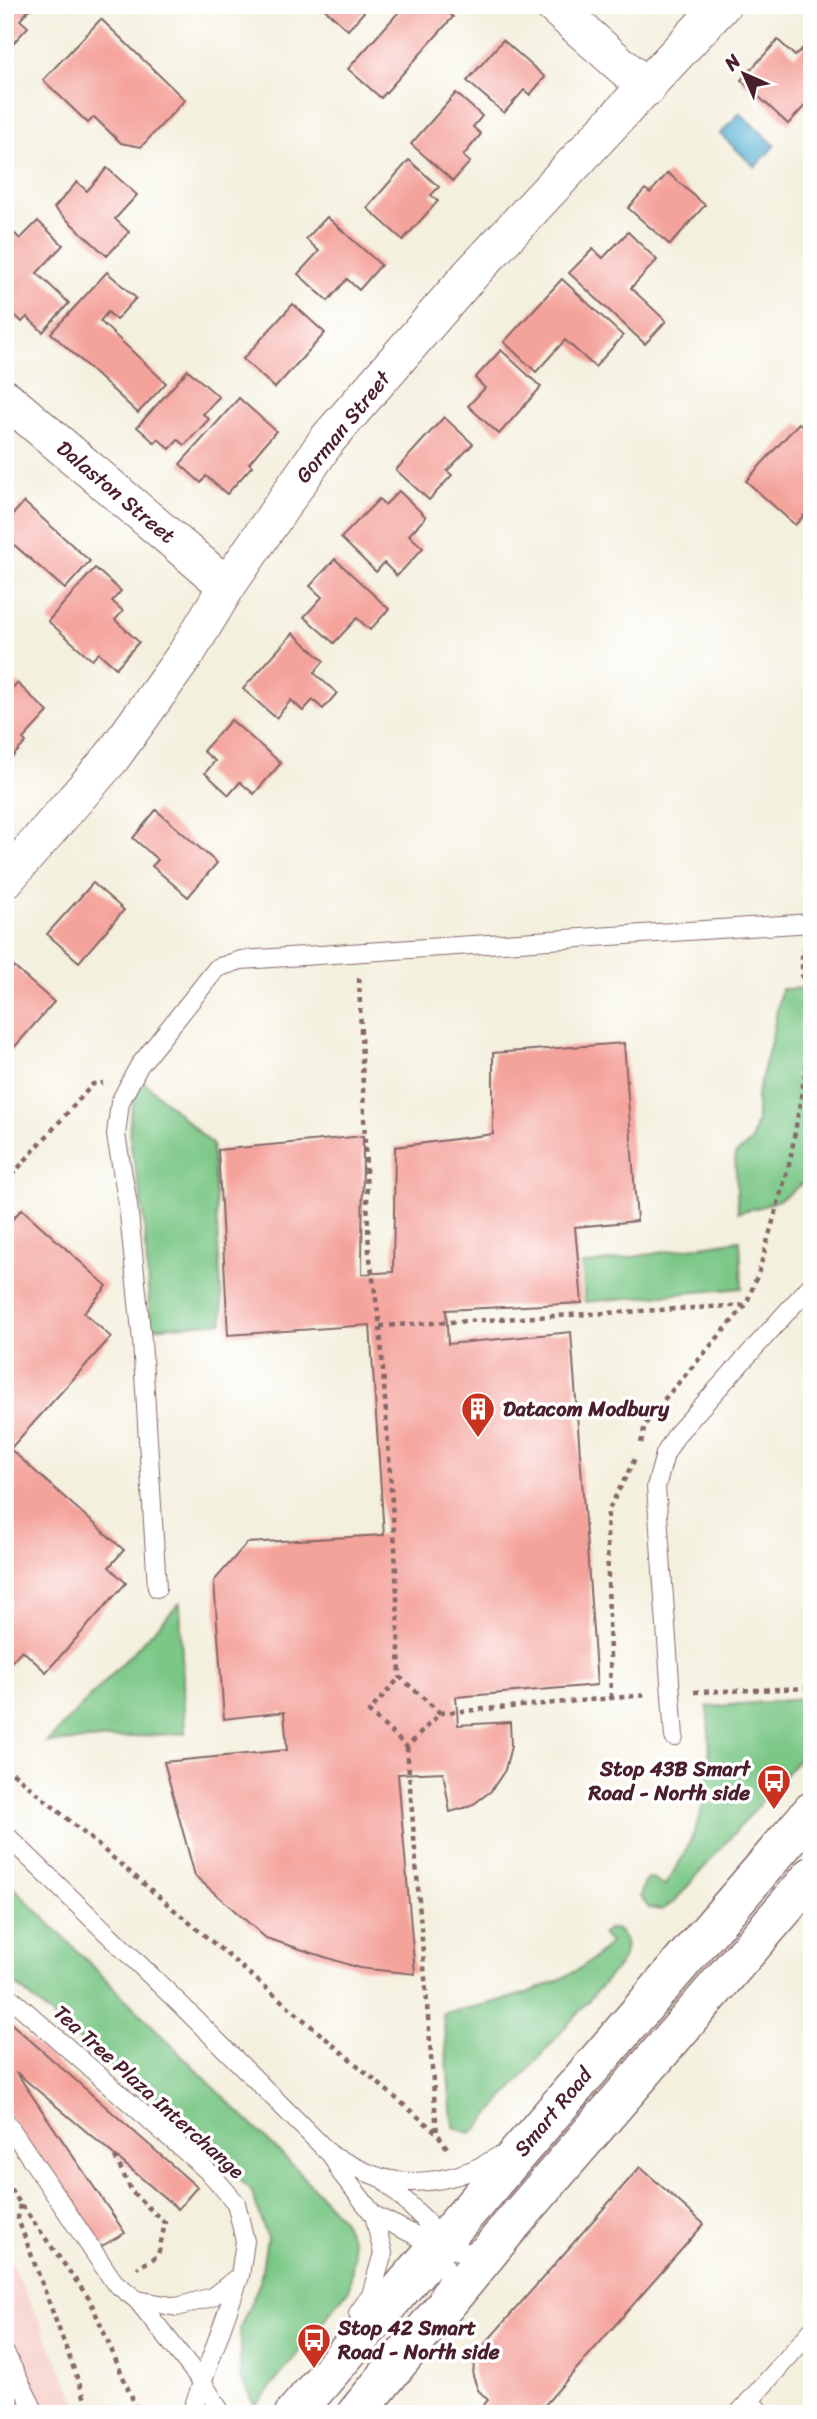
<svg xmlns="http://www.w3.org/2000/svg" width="817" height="2419" font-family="Sriracha,sans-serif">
  <rect width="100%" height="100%" fill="#fff"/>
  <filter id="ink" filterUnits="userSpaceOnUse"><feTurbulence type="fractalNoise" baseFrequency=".0143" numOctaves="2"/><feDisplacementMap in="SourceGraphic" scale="14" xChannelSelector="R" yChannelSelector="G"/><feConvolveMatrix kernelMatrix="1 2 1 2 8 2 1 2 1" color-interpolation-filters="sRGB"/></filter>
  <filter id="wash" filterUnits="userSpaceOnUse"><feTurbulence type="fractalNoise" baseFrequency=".00686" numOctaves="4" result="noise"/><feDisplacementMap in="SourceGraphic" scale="28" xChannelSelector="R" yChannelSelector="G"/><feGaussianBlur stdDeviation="1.57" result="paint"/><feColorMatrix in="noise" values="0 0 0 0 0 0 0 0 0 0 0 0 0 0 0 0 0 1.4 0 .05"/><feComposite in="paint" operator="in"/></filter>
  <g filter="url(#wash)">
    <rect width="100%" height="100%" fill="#f4f0de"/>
    <polygon fill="#f7d0ca" points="5,2250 83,2414 5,2414"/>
    <g fill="#7ac786" stroke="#627358" stroke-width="2">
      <path d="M812 988V1174C787 1199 772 1206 738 1212L735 1155 751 1142 757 1121V1095L772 1037 781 989Z"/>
      <path d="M142 1080 212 1144 223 1322 150 1328C148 1289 147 1251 143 1213 138 1160 116 1132 142 1080Z"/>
      <polygon points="740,1240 742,1288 585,1302 582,1265"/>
      <polygon points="180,1603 185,1733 46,1743"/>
      <path d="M812 1698V1744L674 1902 662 1910 649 1908 640 1896 644 1883 650 1878 664 1886C705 1829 715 1776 707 1707Z"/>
      <polygon points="5,1879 304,2177 342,2219 352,2240 354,2255 349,2289 255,2407 240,2376 240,2328 260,2282 267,2238 251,2190 5,1975"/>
      <path d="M616 1929C628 1938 627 1949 622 1962L477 2129 470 2133 455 2128 452 2121 443 2013C499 2003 571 1987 610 1943L602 1934 608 1930Z"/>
    </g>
    <polygon fill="#53aed1" stroke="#4e667e" stroke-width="2" points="740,113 775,145 755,167 720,134"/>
    <g id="blocks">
      <g fill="#f4a39b">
        <polygon points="5,5 33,5 20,20 28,27 5,52"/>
        <polygon points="320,5 370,5 348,30"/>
        <polygon points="405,5 440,5 453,17 381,98 348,69"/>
        <polygon points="101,19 185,100 141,147 121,143 94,117 88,123 43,80"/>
        <polygon points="503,40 545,77 530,95 524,90 504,113 467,81"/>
        <polygon points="778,40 795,56 807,44 812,49 812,98 788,124 741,80"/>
        <polygon points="456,93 482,116 473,127 481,134 463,156 470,162 453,181 411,144"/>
        <polygon points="409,160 439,187 431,195 438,201 403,240 367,208"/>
        <polygon points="107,168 137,195 115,219 129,232 107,256 54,208 77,182 87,191"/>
        <polygon points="668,173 705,205 670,245 628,208 645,189 650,193"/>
        <polygon points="327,217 381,265 359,290 347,279 328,301 298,274 319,251 306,239"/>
        <polygon points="38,221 63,245 37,273 69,303 43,332 27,317 22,322 5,306 11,300 5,295 5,236 11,230 20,239"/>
        <polygon points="628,232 657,260 631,288 666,321 645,344 569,273 593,249 603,258"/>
        <polygon points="107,272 136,298 116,320 108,312 100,321 166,383 138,413 51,333"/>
        <polygon points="562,279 623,336 595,367 565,340 536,372 504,342"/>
        <polygon points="293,304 325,333 275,388 243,359"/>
        <polygon points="501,350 541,387 499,434 468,406 485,388 475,378"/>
        <polygon points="188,370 219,397 203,414 209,419 185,445 178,440 170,449 158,439 155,443 137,427"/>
        <polygon points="239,398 276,431 249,463 252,466 227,494 206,476 201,483 180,464"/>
        <polygon points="444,417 473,444 447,471 452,475 429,500 396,470"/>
        <polygon points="799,423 812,434 812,507 795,525 746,481"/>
        <polygon points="399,491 426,517 409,535 423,548 397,576 384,563 376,572 341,538 379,499 385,505"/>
        <polygon points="24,502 90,561 65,589 5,537 5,523"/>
        <polygon points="335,559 389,609 370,630 357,618 334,643 304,617 322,597 310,586"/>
        <polygon points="95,568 121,591 112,601 123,611 115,620 139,642 116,668 99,653 92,660 48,621"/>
        <polygon points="293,633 324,661 314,673 337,693 323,709 313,700 303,711 291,700 276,718 243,689"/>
        <polygon points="17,683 48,712 23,739 26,742 5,765 5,696"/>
        <polygon points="231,720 281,763 254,794 240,782 229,795 205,773 215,761 203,751"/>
        <polygon points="156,810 217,863 188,897 152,866 158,860 133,838"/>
        <polygon points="93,883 124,910 79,962 47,934"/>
        <polygon points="14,967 54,1002 5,1058 5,977"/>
        <polygon points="624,1043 637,1221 575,1227 582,1303 446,1310 448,1344 571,1332 597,1685 456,1697 458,1725 510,1722 511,1746 505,1770 491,1791 471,1806 450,1812 443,1772 398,1774 415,1974 359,1968 266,1938 195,1876 164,1762 287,1750 284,1712 224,1719 214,1581 247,1543 384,1535 370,1325 228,1335 218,1150 363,1136 362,1274 393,1272 395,1147 493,1134 493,1053"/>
        <polygon points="22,1209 107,1286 84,1313 111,1337 10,1449 124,1550 109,1567 126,1583 46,1672 22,1650 5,1669 5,1227"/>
        <polygon points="5,2018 197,2187 178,2209 16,2072 125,2233 100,2247 5,2109"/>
        <polygon points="640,2167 704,2224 537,2414 476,2414 488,2400 478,2390 473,2376 474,2363 482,2347"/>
      </g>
    </g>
  </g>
  <g filter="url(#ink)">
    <use href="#blocks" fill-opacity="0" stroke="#86686a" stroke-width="2"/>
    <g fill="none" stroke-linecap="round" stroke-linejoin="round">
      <g stroke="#86686a" stroke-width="20">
        <g id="lane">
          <polyline points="157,1588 142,1341 128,1205 116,1135 120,1102 139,1066 217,968 241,960 812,923"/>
          <polyline points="674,1737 656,1487 665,1454 677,1434 812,1284"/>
          <polyline points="5,1834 181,2005 332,2156 341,2173 374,2215 383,2253 371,2295 358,2313"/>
          <polyline points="5,1993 211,2174 236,2203 245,2241 240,2276 191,2414"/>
          <polyline points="5,2120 114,2282 137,2300 177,2307 212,2297 240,2276"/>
          <path d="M332 2156C348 2163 365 2173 382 2178 420 2188 465 2178 497 2157"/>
          <polyline points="382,2178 425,2220 439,2247 448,2277 439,2293"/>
          <polyline points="374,2215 439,2247 470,2253 485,2243"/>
          <polyline points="137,2300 203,2383 222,2414"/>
          <polyline points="5,2353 36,2414"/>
          <polyline points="749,2401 763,2414"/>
          <polyline points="738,2414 812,2330"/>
        </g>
      </g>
      <g stroke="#86686a" stroke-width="39">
        <g id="street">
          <polyline points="553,5 647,88"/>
          <polyline points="5,398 227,586"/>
          <polyline points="5,880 112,757 186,654 227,586 327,440 470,275 722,5"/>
        </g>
      </g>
      <g stroke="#86686a" stroke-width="41">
        <g id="secondary">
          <polyline points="294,2414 812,1811"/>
          <polyline points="356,2414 506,2231 812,1876"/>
        </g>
      </g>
      <g stroke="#86686a" stroke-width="4.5" stroke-dasharray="5 5" stroke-linecap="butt">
        <polyline points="359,978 369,1252 380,1326 395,1547 400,1677 440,1713 407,1747 369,1712 400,1677"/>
        <polyline points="5,1183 93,1084 103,1083"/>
        <polyline points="380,1326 746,1305"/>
        <polyline points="641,1443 645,1425 655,1410 746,1305 759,1271 790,1161 808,1056 810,1031 802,974 802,948"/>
        <polyline points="694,1692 812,1688"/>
        <polyline points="611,1698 607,1538 608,1511 636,1457"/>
        <polyline points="440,1713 647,1695"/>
        <polyline points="407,1747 437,2133 449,2151"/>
        <polyline points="5,1766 437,2133"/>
        <polyline points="115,2157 132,2192 165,2223 158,2256 137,2268"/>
        <polyline points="5,2181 20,2203"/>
        <polyline points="88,2407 18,2219 20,2203 90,2300 139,2414"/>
        <polyline points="70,2414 88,2407 94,2414"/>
      </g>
      <use href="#lane" stroke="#fff" stroke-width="18"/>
      <use href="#street" stroke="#fff" stroke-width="37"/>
      <use href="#secondary" stroke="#fff" stroke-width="38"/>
    </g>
  </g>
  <defs>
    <g id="building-pin" transform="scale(1.75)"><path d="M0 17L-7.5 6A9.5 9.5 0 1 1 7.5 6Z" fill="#c8321e" stroke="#fff"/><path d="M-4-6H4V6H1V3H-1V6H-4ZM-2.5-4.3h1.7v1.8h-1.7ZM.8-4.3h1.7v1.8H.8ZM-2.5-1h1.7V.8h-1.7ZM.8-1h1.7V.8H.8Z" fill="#fff"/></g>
    <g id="bus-pin" transform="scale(1.75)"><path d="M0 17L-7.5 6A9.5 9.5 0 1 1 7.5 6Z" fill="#c8321e" stroke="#fff"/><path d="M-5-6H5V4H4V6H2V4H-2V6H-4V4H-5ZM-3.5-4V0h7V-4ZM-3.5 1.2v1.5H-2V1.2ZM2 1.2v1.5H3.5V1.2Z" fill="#fff"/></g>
  </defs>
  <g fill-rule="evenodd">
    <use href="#building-pin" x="478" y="1409"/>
    <use href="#bus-pin" x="774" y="1781"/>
    <use href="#bus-pin" x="314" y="2340"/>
  </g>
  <g text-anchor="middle" stroke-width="7" stroke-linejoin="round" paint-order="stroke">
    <g font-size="21" fill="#4a1f2b" stroke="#fff">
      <text transform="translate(343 427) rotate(-51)" y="7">Gorman Street</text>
      <text transform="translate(116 492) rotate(40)" y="7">Dalaston Street</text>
      <text transform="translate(149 2092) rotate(42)" y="7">Tea Tree Plaza Interchange</text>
      <text transform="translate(553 2112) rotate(-50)" y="7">Smart Road</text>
    </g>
    <g font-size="21" font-weight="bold" fill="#4a1f2b" stroke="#fff" text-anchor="start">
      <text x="503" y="1416">Datacom Modbury</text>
      <text x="750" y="1776" text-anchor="end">Stop 43B Smart<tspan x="750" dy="24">Road - North side</tspan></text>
      <text x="338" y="2335">Stop 42 Smart<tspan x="338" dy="24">Road - North side</tspan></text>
    </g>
  </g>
  <rect width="817" height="2419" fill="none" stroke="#fff" stroke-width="28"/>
  <g transform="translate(744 74) rotate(315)" stroke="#ffffff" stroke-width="5" paint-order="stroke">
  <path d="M0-5L12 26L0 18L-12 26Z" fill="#4a1f2b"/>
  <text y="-10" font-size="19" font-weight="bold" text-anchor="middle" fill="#4a1f2b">N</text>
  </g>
</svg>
